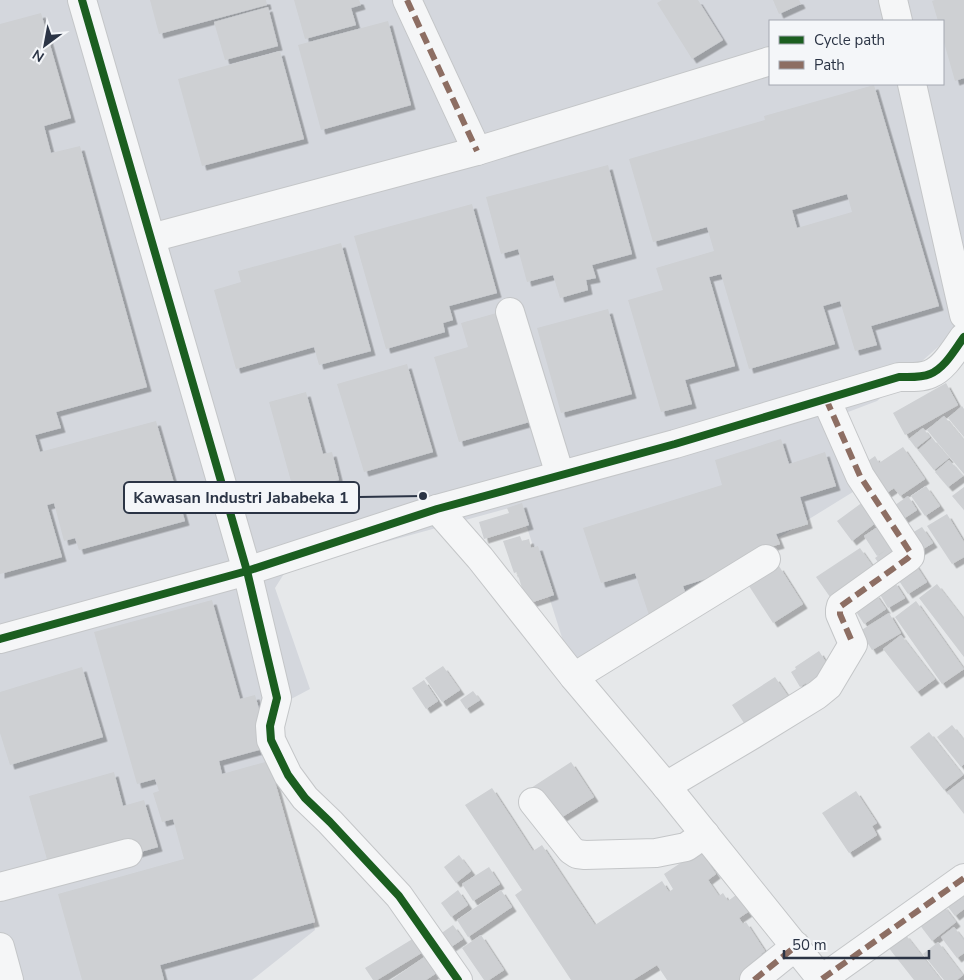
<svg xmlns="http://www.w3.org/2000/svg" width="964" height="980" font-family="'Nunito Sans',sans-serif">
  <defs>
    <filter id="shadow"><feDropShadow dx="4.5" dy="4.5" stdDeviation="0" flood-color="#0004"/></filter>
  </defs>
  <rect width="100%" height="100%" fill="#e6e8ea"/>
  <path fill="#d4d7dd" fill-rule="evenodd" d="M0 0H964V324L877 401 835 417 861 487 571 666 520 505 287 569 275 588 310 689 257 717 315 930 252 980H0ZM770 21H943V84H770Z"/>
  <g fill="#ced0d3" fill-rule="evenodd" filter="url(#shadow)">
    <polygon points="150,0 266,0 267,5 159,34"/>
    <polygon points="294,0 359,0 361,5 351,8 356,25 305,39"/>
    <polygon points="662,0 698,0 723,40 692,59 657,3"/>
    <polygon points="773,0 799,0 801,4 779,14"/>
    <polygon points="935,0 964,0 964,78 955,81 943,39 943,21 938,21 932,1"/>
    <polygon points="268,7 278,46 225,60 214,22"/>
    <polygon points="41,13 71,118 44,126 51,153 80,146 147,387 56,412 61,428 35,435 40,452 156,421 185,521 79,550 75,538 64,541 54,503 47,505 62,557 0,574 0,24"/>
    <polygon points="388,21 411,105 321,130 298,45"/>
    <polygon points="280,51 304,139 202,166 178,79"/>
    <path d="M874 85 939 306 871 326 877 345 855 351 840 301 823 306 835 344 749 369 721 274 709 277 735 366 685 380 692 404 661 412 628 300 663 290 656 268 714 251 707 227 653 242 629 159 765 120 764 116ZM847 194 852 212 797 228 792 210Z"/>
    <polygon points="608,165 632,254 592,265 596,278 586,280 588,290 560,298 553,275 527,282 518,249 501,254 486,197"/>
    <polygon points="472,204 497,293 449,306 453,320 443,323 445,332 386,349 354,236"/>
    <polygon points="341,243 371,351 319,365 314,347 236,369 214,290 241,282 238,271"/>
    <polygon points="608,309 632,394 561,413 537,328"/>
    <polygon points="500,312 533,421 459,442 434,357 468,347 461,323"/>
    <polygon points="407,364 433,452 364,472 337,384"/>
    <polygon points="946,383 958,405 905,435 893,413"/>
    <polygon points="306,392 323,454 332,452 339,480 294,492 269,402"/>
    <polygon points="962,406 964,409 964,437 948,418"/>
    <polygon points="944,416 964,440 964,474 927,430"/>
    <polygon points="923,428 930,437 916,448 909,439"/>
    <polygon points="932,438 949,458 934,470 918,450"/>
    <polygon points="781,439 789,464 825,452 836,486 800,497 808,524 776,534 780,544 750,553 754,564 683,586 689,603 649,615 635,573 601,583 583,528 722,485 715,460"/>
    <polygon points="903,447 925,479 900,496 894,488 878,499 858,468 875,456 879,463"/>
    <polygon points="949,460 963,476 948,487 935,472"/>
    <polygon points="926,486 940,506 925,516 911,496"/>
    <polygon points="964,487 964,510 952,496"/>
    <polygon points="908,496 917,510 897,523 888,510"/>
    <polygon points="867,499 882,518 852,541 837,521"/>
    <polygon points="522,503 529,525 484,539 479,522 509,513 507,508"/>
    <polygon points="947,514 964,542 964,557 952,564 927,526"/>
    <polygon points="888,520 907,557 885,572 875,558 887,549 877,556 864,536"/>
    <polygon points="922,527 933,543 918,552 907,536"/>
    <polygon points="520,536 522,541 529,539 531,548 538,546 554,595 527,604 517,572 514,573 503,541"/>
    <polygon points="860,548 874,568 830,597 816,577"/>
    <polygon points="914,562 927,582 908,594 895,575"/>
    <polygon points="779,566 803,604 773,623 749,586"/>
    <polygon points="894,581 905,598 888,608 878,591"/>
    <polygon points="937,584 964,619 964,657 919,598"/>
    <polygon points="875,593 886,609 864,624 853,607"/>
    <polygon points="212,600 240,699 255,695 270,747 219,761 222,774 269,761 315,922 160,965 164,980 82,980 58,894 184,859 173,819 162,822 153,793 159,791 155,779 137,784 94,632"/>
    <polygon points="916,601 964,669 942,684 895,617"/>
    <polygon points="889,613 901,633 872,650 860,631"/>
    <polygon points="901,635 935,679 917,692 883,649"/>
    <polygon points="819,651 831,670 808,686 806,683 800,687 791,672 796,669 795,667"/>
    <polygon points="443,666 460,690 442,702 425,678"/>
    <polygon points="82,667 103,737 10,765 0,733 0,692"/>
    <polygon points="775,677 788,696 782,700 787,708 750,732 732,705"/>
    <polygon points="424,680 438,701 426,709 412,688"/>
    <polygon points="473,691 480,700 466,709 460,700"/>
    <polygon points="952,725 964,740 964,764 961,767 937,737"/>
    <polygon points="929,732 963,775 944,790 910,747"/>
    <polygon points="571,762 594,797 559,819 540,802 531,788"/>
    <polygon points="114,772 123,806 144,800 158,847 137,853 48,863 29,796"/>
    <polygon points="964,779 964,814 947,792"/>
    <polygon points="492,788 533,851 542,845 595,925 662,881 669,892 673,889 664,874 700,850 716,874 708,880 719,896 723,893 728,901 736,895 748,912 739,918 743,924 746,922 765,951 761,954 768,965 744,980 667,980 657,965 633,980 571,980 515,895 522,890 465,805"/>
    <polygon points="856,791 877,823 872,826 877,835 849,853 822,813"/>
    <polygon points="459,855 471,871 456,883 444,867"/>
    <polygon points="489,867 500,884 473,901 462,884"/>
    <polygon points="458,890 468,905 451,917 441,903"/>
    <polygon points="501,890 512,907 468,937 457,920"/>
    <polygon points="961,891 964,895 964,909 955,916 945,903"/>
    <polygon points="943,905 956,922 932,941 919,924"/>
    <polygon points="453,925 463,939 445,951 436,937"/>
    <polygon points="954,927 964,940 964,953 957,958 941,937"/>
    <polygon points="905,934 941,980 914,980 888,947"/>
    <polygon points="419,935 428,949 377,980 373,980 365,968"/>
    <polygon points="481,935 504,970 489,980 484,980 462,948"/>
    <polygon points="938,942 963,975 957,980 944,980 923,954"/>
    <polygon points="433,951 444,968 426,980 391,980"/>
  </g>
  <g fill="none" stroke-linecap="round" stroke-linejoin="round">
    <g stroke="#c4c6c8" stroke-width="30">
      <g id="minor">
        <polyline points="82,0 247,571 277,698 270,726 271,740 288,775 305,798 330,822 399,896 458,980"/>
        <polyline points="407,0 477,151"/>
        <polyline points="893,0 898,21"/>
        <polyline points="912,84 964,315"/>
        <polyline points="151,238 477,151 770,61"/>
        <polyline points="510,312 560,475"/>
        <polyline points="437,509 480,558 574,677 666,786 822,980"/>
        <path d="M0 639 247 571 437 509 675 444 899 377C909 377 921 378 930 374 945 368 955 349 964 337"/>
        <polyline points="574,677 766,559"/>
        <polyline points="666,786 752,735 817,695 828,686 853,644 840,614 840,610 841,606 908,558 910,556 910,552 860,476 826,399"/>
        <polyline points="533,802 571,850 577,854 585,855 656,853 686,847 705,834"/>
        <polyline points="0,887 128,853"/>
        <polyline points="0,947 9,980"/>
        <polyline points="822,979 964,878"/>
        <polyline points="754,980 796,946"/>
      </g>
    </g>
    <use href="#minor" stroke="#f5f6f7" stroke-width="28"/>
    <g stroke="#8d6e63" stroke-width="6" stroke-dasharray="12 6" stroke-linecap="butt">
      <polyline points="407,0 477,151"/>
      <polyline points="826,399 860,476 910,552 910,556 908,558 841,606 840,610 840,614 853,644"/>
      <polyline points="822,979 964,878"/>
      <polyline points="754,980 796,946"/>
    </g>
    <g stroke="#f4f6f9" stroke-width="11">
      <g id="cycleway">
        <polyline points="82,0 247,571 277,698 270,726 271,740 288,775 305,798 330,822 399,896 458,980"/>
        <path d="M0 639 247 571 437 509 675 444 899 377C909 377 921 378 930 374 945 368 955 349 964 337"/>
      </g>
    </g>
    <use href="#cycleway" stroke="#1b5e20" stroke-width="8"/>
  </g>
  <path fill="none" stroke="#2b3445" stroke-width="2" d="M423 496L359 497"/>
  <circle fill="#2b3445" stroke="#f4f6f9" stroke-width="2" cx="423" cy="496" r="5"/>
  <rect fill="#f4f6f9" stroke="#2b3445" stroke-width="2" x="124" y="482" width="235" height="31" rx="5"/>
  <g font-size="16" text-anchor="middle" font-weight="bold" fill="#2b3445">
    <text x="241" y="503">Kawasan Industri Jababeka 1</text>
  </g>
  <rect x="769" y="20" width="175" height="65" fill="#f4f6f9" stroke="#a4a8b1"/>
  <rect x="779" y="36" width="25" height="8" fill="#1b5e20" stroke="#a4a8b1"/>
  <text x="814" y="45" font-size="15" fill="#2b3445">Cycle path</text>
  <rect x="779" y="61" width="25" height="8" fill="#8d6e63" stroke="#a4a8b1"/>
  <text x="814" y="70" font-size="15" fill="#2b3445">Path</text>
  <g transform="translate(45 45) rotate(212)" stroke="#f4f6f9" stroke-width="4" paint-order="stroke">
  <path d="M0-4L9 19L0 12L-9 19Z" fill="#2b3445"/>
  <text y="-8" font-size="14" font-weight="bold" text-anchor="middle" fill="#2b3445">N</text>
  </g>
  <path d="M784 950v8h145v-8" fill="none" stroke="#2b3445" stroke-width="2.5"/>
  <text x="792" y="950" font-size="15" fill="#2b3445" stroke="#f4f6f9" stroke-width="4" paint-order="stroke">50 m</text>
</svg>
